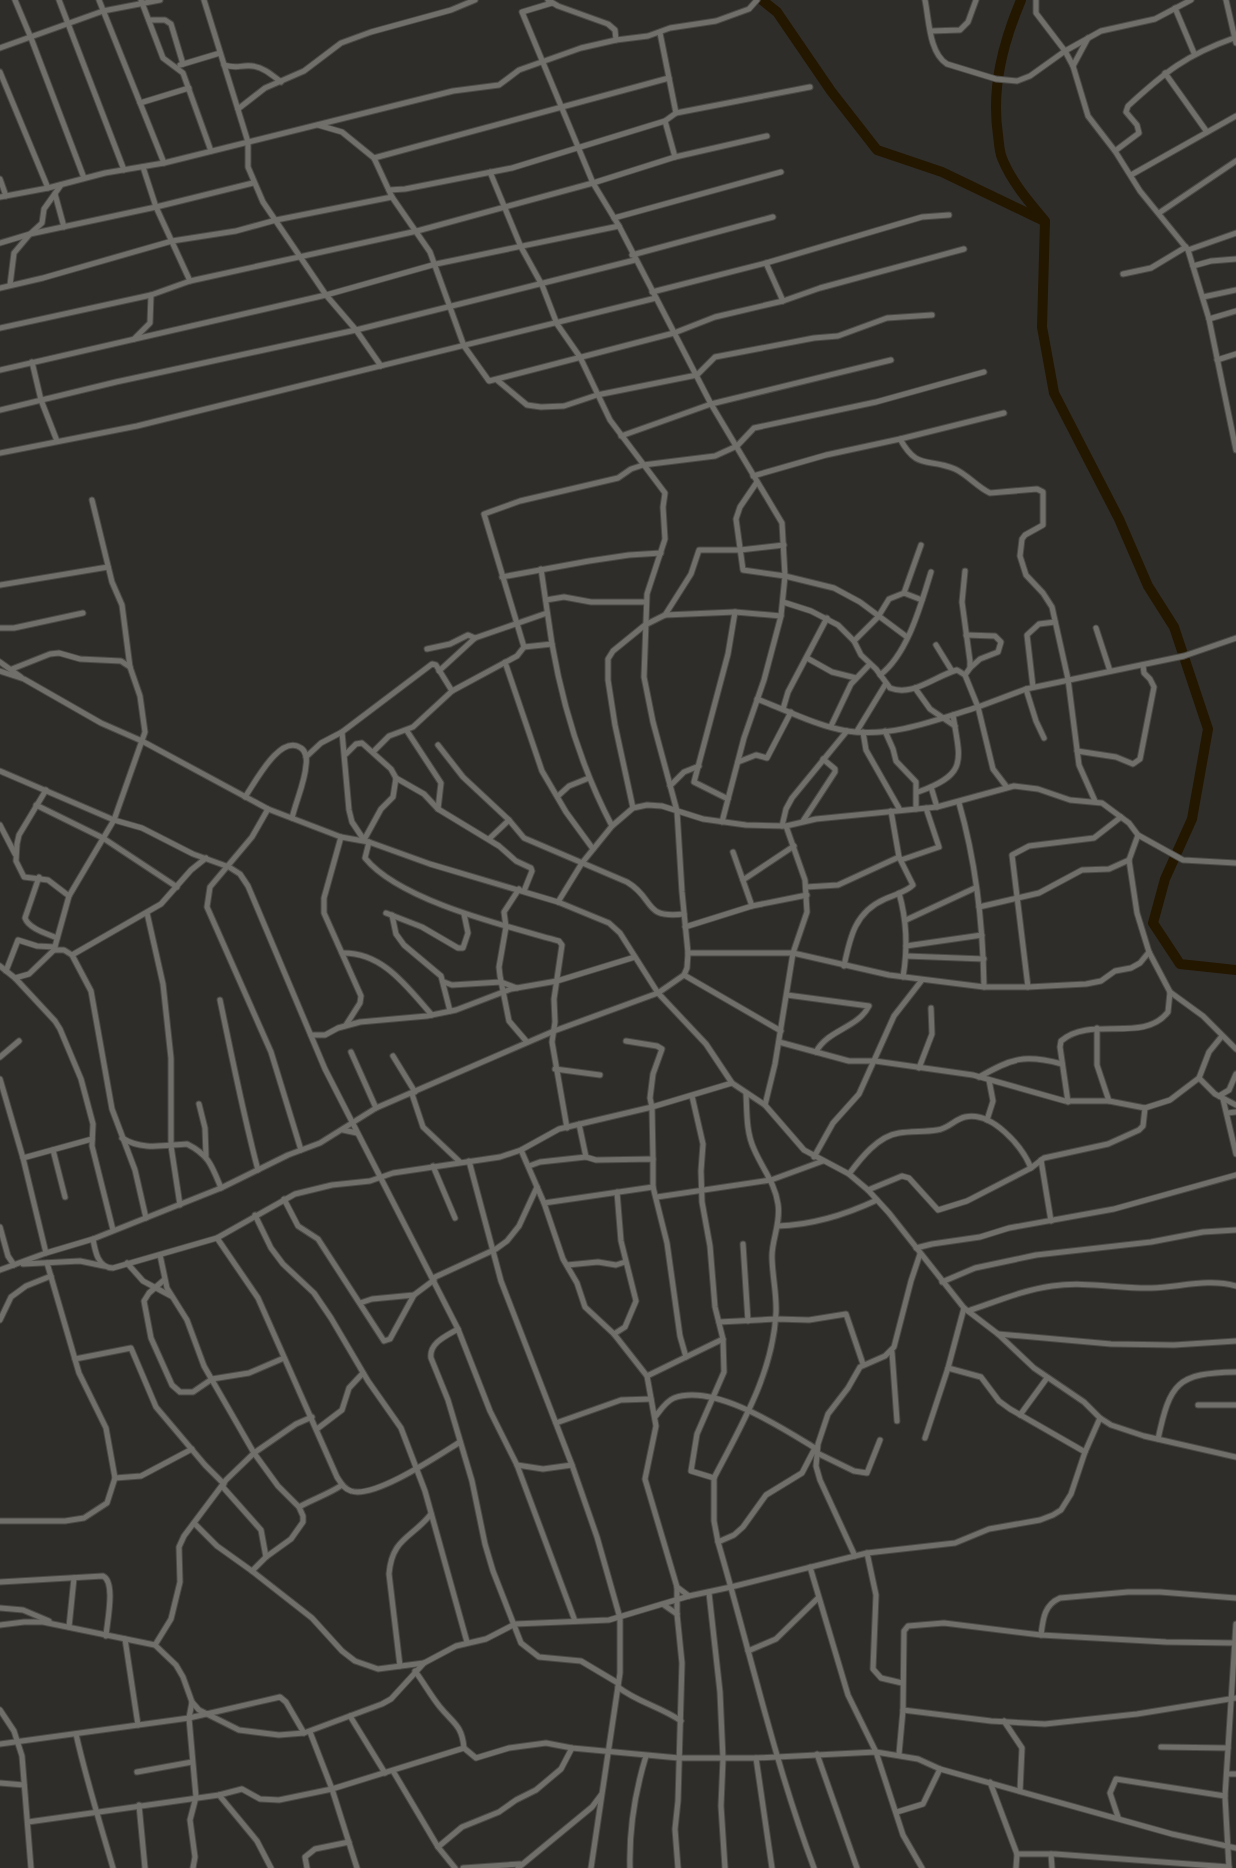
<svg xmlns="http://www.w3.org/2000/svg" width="1236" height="1868" font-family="'Playfair Display',serif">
  <rect width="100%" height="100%" fill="#2f2d29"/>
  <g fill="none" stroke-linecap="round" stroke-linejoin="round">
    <g stroke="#241700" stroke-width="10">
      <polyline points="762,0 777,12 831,91 877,150 942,172 1042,220"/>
      <path d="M1021 0C1003 43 991 88 998 135 999 142 999 151 1002 158 1011 181 1029 202 1045 221L1042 327 1054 393 1119 519 1148 586 1174 627 1208 729 1192 819 1165 879 1153 923 1180 964 1236 970"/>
    </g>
    <g stroke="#4b4a46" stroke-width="7">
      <g id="minor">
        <polyline points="15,0 31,38 84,178"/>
        <polyline points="59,0 124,170"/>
        <polyline points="99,0 164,163"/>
        <polyline points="141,0 163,58 183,73 211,151"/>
        <polyline points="204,0 248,142 248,167 263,202 326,295 356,330 381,366"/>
        <polyline points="548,0 558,6 608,24 615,30 616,40"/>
        <path d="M925 0C929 19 929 53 947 64L996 79 1017 81 1030 76 1065 51 1101 31 1155 19 1191 0"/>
        <polyline points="1036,0 1036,13 1065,51 1073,66 1088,116 1115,151 1140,191 1188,250 1209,319 1236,450"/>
        <polyline points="1226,0 1236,43"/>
        <polyline points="552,3 522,12 593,183 619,226 711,404 782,523 785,576 781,616 764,680 744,738 722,822"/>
        <polyline points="1175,8 1194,53"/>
        <polyline points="149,20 165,20 171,24 183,64"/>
        <polyline points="931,31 960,30 968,22 976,0"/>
        <polyline points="660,33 676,113"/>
        <polyline points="0,48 103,11 160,0"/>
        <polyline points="180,65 220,53"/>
        <path d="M224 65C238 69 239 65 252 66 263 67 272 75 281 82"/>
        <polyline points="1073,66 1088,38"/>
        <polyline points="0,72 48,188"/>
        <polyline points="1165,73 1207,132"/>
        <polyline points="140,103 189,88"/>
        <polyline points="238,109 265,88 304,71 341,43 371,32 451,10 475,0"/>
        <polyline points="665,121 675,157"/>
        <polyline points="318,125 342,132 374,158 392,197 430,252 464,346 489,381 674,333 715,317 783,301 820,288 964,249"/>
        <path d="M1115 151 1139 133 1137 125 1126 112 1128 106C1165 72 1186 55 1234 38"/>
        <polyline points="374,158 669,78"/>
        <polyline points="143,167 156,207 190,281"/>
        <polyline points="1131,175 1236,116"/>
        <polyline points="0,179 6,196"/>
        <polyline points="389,190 405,189 512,168 665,121 676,113 810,87"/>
        <polyline points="55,194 64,227"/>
        <polyline points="0,197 48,188 105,173 164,163 453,91 499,85 519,70 581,48 616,40 648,36 670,28 716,21 749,9 757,0"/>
        <polyline points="1159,213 1236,161"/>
        <polyline points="614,218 781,172"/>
        <polyline points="0,243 30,234 156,207 253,183"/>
        <polyline points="1188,250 1236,233"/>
        <polyline points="632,255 773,217"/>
        <polyline points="766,263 783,301"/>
        <polyline points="1193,266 1211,261 1236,259"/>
        <polyline points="1123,274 1151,268 1186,247"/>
        <polyline points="10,285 14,253 30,234 42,223 44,209 61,185"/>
        <polyline points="0,288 43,278 172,241 236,231 276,220 392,197"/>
        <polyline points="652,292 766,263 922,217 949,215"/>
        <polyline points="1203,297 1236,290"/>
        <polyline points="1209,319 1236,311"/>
        <polyline points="0,328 151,295 190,281 417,231 593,183 675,157 767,136"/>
        <polyline points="134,339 150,323 151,295"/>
        <polyline points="1217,360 1236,354"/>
        <polyline points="32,362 41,400 57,441"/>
        <polyline points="0,370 326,295 436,264 619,226"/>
        <polyline points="497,380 527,405 541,407 564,406 597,395 697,375 715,357 814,338 838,336 887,318 932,315"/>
        <polyline points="0,410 116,382 356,330 635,260"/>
        <polyline points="621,436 711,404 891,360"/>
        <path d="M900 439C918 471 927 457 955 469 968 475 977 487 990 493L1037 489 1043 492V525L1025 535 1022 539 1020 556 1026 575 1043 593 1052 607 1068 679 1079 765 1095 801"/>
        <polyline points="0,453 137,426 656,298"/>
        <polyline points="753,476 826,455 900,439 1004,413"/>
        <polyline points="757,482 740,507 736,519 743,570 785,576 834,588 860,602 907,637"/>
        <polyline points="921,545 904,593 922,600"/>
        <polyline points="541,569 552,644"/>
        <polyline points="502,577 589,561 629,555 661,553"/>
        <polyline points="0,585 108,567"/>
        <polyline points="546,600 564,597 591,602 646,602"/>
        <polyline points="665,615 691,574 699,550 740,550 784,545"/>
        <polyline points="0,628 14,628 83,613"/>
        <polyline points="1096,628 1110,671"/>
        <polyline points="966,635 995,636 1001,642 998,652 980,659 970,668"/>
        <polyline points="854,641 878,617 889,599 904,593"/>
        <polyline points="936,645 952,671"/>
        <polyline points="427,649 450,644 468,635 475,638"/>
        <polyline points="807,658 832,672 856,678"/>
        <polyline points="0,662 21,677"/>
        <polyline points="505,662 542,771 566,812 593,849"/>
        <polyline points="12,669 50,654 59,653 80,659 121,661 130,667"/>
        <polyline points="0,671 24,679 101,723 142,741 268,809 341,837 369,842 430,864 558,902 609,923 620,933 658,993 706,1044 732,1083 765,1105 804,1150 849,1174 868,1190 889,1213 964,1308 998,1334 1034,1368 1084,1402 1100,1418 1111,1425 1144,1436 1236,1457"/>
        <polyline points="439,671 475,638 547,613"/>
        <path d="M880 675C908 654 921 604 931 572"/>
        <polyline points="965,675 970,668 970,661 962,602 965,571"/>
        <polyline points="1033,687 1027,635 1039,624 1055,622"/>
        <polyline points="915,688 930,709 955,726"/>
        <polyline points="1026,689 1036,721 1044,738"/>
        <path d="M757 699C786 710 817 726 847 731 892 738 936 720 978 707L965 675 957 670C935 676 913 697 890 688L876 669 861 655 854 641 838 625 811 611 783 602"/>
        <polyline points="783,709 788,692 827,618"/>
        <polyline points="831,726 851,684 870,664"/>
        <polyline points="407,731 441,783 438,809"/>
        <polyline points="857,731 885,685"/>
        <polyline points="885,731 893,749 896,761 916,782 916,809"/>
        <polyline points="342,732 349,810 352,822 364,840 381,809 393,797 396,778 391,769 362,743 356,744 346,754"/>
        <polyline points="863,732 866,750 900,810"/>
        <path d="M438 745 463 777 509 820 524 838 627 882C656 899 642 919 684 914"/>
        <polyline points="1077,751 1116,757 1133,764 1140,759 1154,687 1150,679 1144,673 1143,665"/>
        <polyline points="373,752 389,736 413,727 452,691 517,656 524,647"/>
        <polyline points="306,757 321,743 342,732 432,664 436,665 452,691"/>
        <polyline points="738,762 756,755 767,758 791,712"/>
        <polyline points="0,771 114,820 142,828 193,854 229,867 240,874 248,886 325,1069 458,1329 490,1411 517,1465 575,1621"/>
        <polyline points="396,778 424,794 438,809 499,846 516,861 531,868 532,871 524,891"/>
        <polyline points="670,786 684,772 699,766"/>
        <polyline points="1006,786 993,769 978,707 1026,689 1184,656 1236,638"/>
        <polyline points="931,787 937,807"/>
        <polyline points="46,790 19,835 17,844 16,861 24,877 48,880 69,896"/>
        <path d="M918 792C969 774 960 760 953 715"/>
        <polyline points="558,796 569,786 589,778"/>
        <path d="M245 797C255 783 280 733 301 748 306 751 307 759 306 765 305 782 296 801 292 818"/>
        <polyline points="728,799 694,782 728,654 735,612 781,616"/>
        <path d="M959 803C976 862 983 925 984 987"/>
        <polyline points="36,805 103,838 177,887"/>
        <polyline points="633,808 615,725 608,680 608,659 613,651 645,625 665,615 735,612"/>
        <polyline points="268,809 252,837 210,887 207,907 271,1052 301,1150"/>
        <polyline points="803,821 835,772 835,769 823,759"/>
        <polyline points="0,825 15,854"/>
        <path d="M612 826C582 769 563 707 552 644L524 647 484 514 520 501 618 478 631 469 643 465 715 456 737 446 754 428 876 402 984 372"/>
        <polyline points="782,826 786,809 792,798 847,731"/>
        <polyline points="1138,835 1129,860 1137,913 1149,952 1170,992 1203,1016 1236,1049"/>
        <polyline points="341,837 324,898 324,913 361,996 360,1003 346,1025"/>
        <polyline points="489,839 509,820"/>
        <path d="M369 842 365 858C400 901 506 926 559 941L562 945 554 999 555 1022 552 1042 567 1128"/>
        <polyline points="733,852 752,906"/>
        <polyline points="901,860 939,847 926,808"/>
        <path d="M39 877 25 918C29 929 48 934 57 938"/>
        <polyline points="743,880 794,846"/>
        <polyline points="806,887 838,885 899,857"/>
        <polyline points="519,889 504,912 506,927 499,967 500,976 509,1021 527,1042"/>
        <path d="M899 893C907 921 908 948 903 977"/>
        <polyline points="558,902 582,863 612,826 633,808 647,805 662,806 703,819 746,825 786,826 816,819 937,807 1014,786 1038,789 1070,800 1102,803 1129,823 1138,835 1183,860 1236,863"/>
        <polyline points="979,907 1039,893 1082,870 1109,869 1129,860"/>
        <polyline points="147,913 163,984 171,1058 171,1146 180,1205"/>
        <polyline points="386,913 422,927 458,948 463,948 468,933 464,914"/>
        <polyline points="392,915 396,934 404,945 441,976 450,1011"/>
        <polyline points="906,920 975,888"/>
        <polyline points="685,927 752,906 807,895"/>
        <polyline points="906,946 982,935"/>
        <polyline points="54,950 69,896 114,820 145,732 140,696 130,667 122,605 112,582 92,500"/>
        <path d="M342 953C383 952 407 987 432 1015"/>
        <polyline points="688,953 793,953 889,975 984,987 1028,987 1086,984 1101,981 1115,971 1131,968 1140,963 1149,952"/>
        <polyline points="72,955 91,991 112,1109 135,1170 146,1218"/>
        <polyline points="906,956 984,959"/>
        <polyline points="0,966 15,978 55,1021 60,1029 81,1079 93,1124 92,1146 113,1230"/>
        <path d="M844 966C850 937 855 912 885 899 894 895 906 892 913 885L899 857 891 811"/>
        <polyline points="6,971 18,940 37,946 55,947"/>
        <polyline points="684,975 781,1031"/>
        <polyline points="15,978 29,974 54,950 64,950 72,955 161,904 191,870 206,858"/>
        <polyline points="444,982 452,985 501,982 517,988"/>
        <polyline points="1028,987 1012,855 1029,846 1094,838 1121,817"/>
        <path d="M787 995 869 1006C858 1028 827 1030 816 1052"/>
        <path d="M220 1000C232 1057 243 1114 258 1170"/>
        <polyline points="1097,1028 1097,1065 1109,1101"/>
        <polyline points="311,1035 325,1035 338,1028 360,1022 427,1016 456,1010 511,989 557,981 635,957"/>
        <polyline points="626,1041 657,1046 662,1049 653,1074 650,1098 652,1107 653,1159"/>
        <polyline points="779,1042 849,1061 875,1061 973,1075 1065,1101 1109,1101 1145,1108 1170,1100 1199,1078 1209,1052 1222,1036"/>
        <polyline points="351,1052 376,1108"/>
        <polyline points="393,1056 415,1092"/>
        <polyline points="0,1057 19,1041"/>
        <polyline points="919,1068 932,1034 931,1008"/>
        <polyline points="555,1069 600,1075"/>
        <path d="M979 1077C1013 1058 1024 1054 1062 1064"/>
        <polyline points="1199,1078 1215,1094 1236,1105"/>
        <polyline points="0,1079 23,1158 46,1253"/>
        <polyline points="412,1094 423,1127 460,1162"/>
        <path d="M692 1096 703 1144 701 1171 702 1202 710 1246 715 1307 723 1339 724 1372 697 1434 691 1471 714 1478V1521L718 1542C750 1651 774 1761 814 1868"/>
        <polyline points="1219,1096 1229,1090 1236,1074"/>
        <polyline points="1223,1099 1236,1154"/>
        <path d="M1068 1102 1060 1047 1061 1041C1091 1015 1143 1044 1168 1012L1170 992"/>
        <polyline points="199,1104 205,1128 206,1156"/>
        <polyline points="765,1105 775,1064 793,953 807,912 805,880 786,826"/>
        <polyline points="1227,1113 1236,1112"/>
        <polyline points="987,1120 993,1101 989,1080"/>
        <polyline points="579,1124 586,1157 596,1160 653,1159 653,1187 667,1243 680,1336 686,1357 647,1376"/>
        <polyline points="343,1130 357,1133"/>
        <path d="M122 1138C143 1151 164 1145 187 1144 209 1155 212 1166 221 1188"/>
        <polyline points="53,1150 65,1197"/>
        <polyline points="521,1150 544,1203 563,1259 577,1283 585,1307 614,1334 647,1376 656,1426 645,1479 677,1587 677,1614 682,1663 678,1801 675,1829 678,1868"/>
        <polyline points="814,1157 833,1123 859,1094 894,1016 922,980"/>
        <polyline points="23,1158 92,1139"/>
        <polyline points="1041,1160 1051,1221"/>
        <polyline points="469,1161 501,1281 572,1465 597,1537 620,1618 620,1673 591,1868"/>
        <polyline points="433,1166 455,1218"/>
        <polyline points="529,1166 540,1162 586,1157"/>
        <path d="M849 1174C861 1158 878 1136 899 1133 912 1131 925 1132 937 1130 948 1129 955 1119 965 1117 992 1111 1022 1146 1031 1168"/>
        <polyline points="868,1190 902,1176 909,1178 938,1210 967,1201 1031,1168 1044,1158 1108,1144 1139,1130 1143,1126 1145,1108"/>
        <polyline points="657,1197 771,1180 823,1161"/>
        <polyline points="284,1199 298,1226 318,1239 384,1341 390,1339 414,1295"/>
        <polyline points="544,1203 653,1187"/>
        <polyline points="255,1215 271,1248 283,1264 314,1293 331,1318 368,1381 401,1428 425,1491 467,1642"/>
        <path d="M778 1226C812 1225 847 1214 877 1200"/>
        <polyline points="0,1227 8,1256 14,1265"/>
        <path d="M217 1238 258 1298 337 1477C341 1483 344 1489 351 1491 374 1499 439 1455 460 1442"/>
        <path d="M93 1239C95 1251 98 1268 113 1268L217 1238 295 1194 332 1185 370 1181 393 1173 500 1157 521 1150 559 1129 652 1107 732 1083"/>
        <polyline points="743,1244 748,1321"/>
        <polyline points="916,1248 932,1244 980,1237 1009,1228 1114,1209 1236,1175"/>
        <polyline points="160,1255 167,1288 187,1320 204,1366 254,1453 278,1486 299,1507 303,1516 303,1522 291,1539 266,1557 252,1571 312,1618 342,1651 355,1661 378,1669 424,1663"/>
        <polyline points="127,1263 143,1281 171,1296"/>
        <polyline points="23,1264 80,1261 104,1266"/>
        <polyline points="567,1265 598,1262 616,1265 625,1262"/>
        <polyline points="0,1270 46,1253 93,1239 221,1188 288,1155 320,1143 376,1108 554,1031 658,993 684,975 687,968 688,953 682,892 677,811 653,722 644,677 647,594 665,539 663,507 665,493 610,420 580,357 557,324 542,285 521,247 490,172"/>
        <polyline points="433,1278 496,1249 507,1241 519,1226 537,1187"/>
        <polyline points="164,1280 149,1293 144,1301 151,1338 172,1385 180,1392 193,1392 212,1379 249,1373 284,1358"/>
        <polyline points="942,1282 975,1268 1036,1255 1151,1242 1203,1232 1236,1230"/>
        <polyline points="360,1303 372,1299 414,1295 434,1280"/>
        <polyline points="964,1308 948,1368 981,1377 999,1401 1010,1409 1085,1452"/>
        <path d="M968 1311C995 1302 1023 1290 1052 1286 1086 1281 1119 1289 1152 1288 1180 1287 1209 1278 1236 1286"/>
        <polyline points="0,1320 11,1297 26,1286 51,1276"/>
        <polyline points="719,1322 776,1319 809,1320 846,1314 863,1364"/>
        <path d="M458 1329C446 1336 429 1343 431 1358L448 1400 472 1481 485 1544 493 1571 521 1643 539 1657 581 1661 618 1683"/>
        <polyline points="614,1334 625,1327 636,1301 621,1241 617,1192"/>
        <polyline points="998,1334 1111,1344 1174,1345 1236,1341"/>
        <polyline points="892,1352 897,1421"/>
        <polyline points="686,1357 723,1339"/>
        <polyline points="75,1359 131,1348 156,1407 205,1465 224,1484"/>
        <polyline points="1198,1405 1236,1405"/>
        <polyline points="1020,1415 1047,1378"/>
        <path d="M655 1417C660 1411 666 1401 674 1398 714 1383 782 1428 815 1448"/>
        <polyline points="556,1423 621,1400 651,1399"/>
        <polyline points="317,1429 342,1410 349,1388 363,1373"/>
        <polyline points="925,1438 948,1368"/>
        <path d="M1158 1439C1170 1383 1177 1373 1236 1372"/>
        <polyline points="817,1453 854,1471 867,1473 880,1440"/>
        <polyline points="517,1465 543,1469 572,1465"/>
        <polyline points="115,1478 141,1476 192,1449"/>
        <path d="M714 1478C741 1426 773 1373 776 1313 777 1294 772 1275 772 1256 772 1239 781 1223 778 1204 775 1183 762 1168 754 1149 746 1132 747 1112 746 1093"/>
        <polyline points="222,1486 261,1530 266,1557"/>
        <path d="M299 1507C313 1499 329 1494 342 1485"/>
        <polyline points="0,1521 65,1521 84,1518 107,1503 115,1478 106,1428 79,1373 47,1263"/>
        <polyline points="194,1523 217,1546 252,1571"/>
        <polyline points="718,1542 734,1535 743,1527 766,1495 802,1473 815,1448"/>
        <polyline points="867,1553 876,1595 873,1669 881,1678 902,1683"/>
        <polyline points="855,1556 820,1480 816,1466 818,1444 828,1414 848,1388 860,1367 885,1356 894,1347 911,1281 920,1254"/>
        <polyline points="810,1567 848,1695 876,1752 903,1835 922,1868"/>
        <path d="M0 1582 103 1576C116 1582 107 1622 106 1636"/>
        <polyline points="677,1587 689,1596"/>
        <polyline points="709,1593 720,1692 723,1759 721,1806 725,1868"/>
        <polyline points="664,1605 677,1614"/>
        <polyline points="0,1608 23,1610 49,1621"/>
        <polyline points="0,1625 24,1622 43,1622 155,1645 176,1665 183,1677 192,1702 199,1710 239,1730 279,1735 304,1733 382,1704 391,1699 424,1663 456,1646 486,1639 515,1624 609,1620 689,1596 731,1587 867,1553 955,1543 989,1529 1040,1520 1053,1515 1061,1510 1071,1494 1085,1452 1100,1418"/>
        <polyline points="69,1627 74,1578"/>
        <path d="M1041 1635C1043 1619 1044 1605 1060 1598L1128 1592H1160L1236 1598"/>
        <polyline points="125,1639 138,1725"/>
        <polyline points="155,1645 171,1619 180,1582 179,1547 184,1536 226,1480 254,1453 296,1424 312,1417"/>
        <polyline points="748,1651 776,1639 818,1598"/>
        <path d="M400 1666 389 1574C392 1538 411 1539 431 1514"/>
        <path d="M415 1671C424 1683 431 1696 440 1707 453 1723 462 1725 464 1748"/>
        <path d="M618 1687C637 1702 661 1707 681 1721"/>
        <polyline points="192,1702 189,1718 196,1797 190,1820 195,1857 193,1868"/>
        <polyline points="0,1710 14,1731 22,1756 31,1868"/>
        <polyline points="903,1710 991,1721 1045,1724 1137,1714 1236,1698"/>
        <polyline points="350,1716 385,1773"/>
        <polyline points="1004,1721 1022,1748 1020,1791"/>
        <polyline points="310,1732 332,1789 357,1868"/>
        <path d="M76 1734C86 1779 100 1823 113 1868"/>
        <polyline points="0,1744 189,1718 280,1697 286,1702 304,1733"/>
        <polyline points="1161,1747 1228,1748"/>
        <polyline points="817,1754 857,1868"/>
        <polyline points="899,1754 903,1710 904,1631 908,1626 944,1623 1041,1635 1166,1642 1236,1643"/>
        <polyline points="756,1758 772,1868"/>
        <polyline points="393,1771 438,1847 455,1868"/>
        <polyline points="137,1772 192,1762"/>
        <polyline points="1227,1774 1236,1774"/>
        <polyline points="990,1782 1017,1854 1055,1854 1229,1867"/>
        <polyline points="0,1783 24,1785"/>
        <polyline points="219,1795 257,1841 271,1868"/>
        <polyline points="139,1805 145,1868"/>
        <polyline points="897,1812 923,1804 940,1769"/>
        <polyline points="1118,1817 1110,1793 1116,1779 1225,1796"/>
        <polyline points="28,1822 219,1795 242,1789 260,1799 279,1800 332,1789 464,1748 476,1758 509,1748 546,1743 572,1748 679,1758 756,1758 876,1752 918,1759 940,1769 1172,1834 1236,1848"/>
        <polyline points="438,1847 462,1827 499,1812 516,1800 536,1790 561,1769 572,1748"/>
        <polyline points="1051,1854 1052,1868"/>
        <polyline points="307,1868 305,1857 315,1849 349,1842"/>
        <polyline points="463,1868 520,1864"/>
        <polyline points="518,1868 592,1807 601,1795"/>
        <path d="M630 1868C629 1830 635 1792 646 1756"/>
        <polyline points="1016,1868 1017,1854"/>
        <polyline points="1229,1868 1225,1796 1236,1624"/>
      </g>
    </g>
    <use href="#minor" stroke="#716f6a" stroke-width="5"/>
  </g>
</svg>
